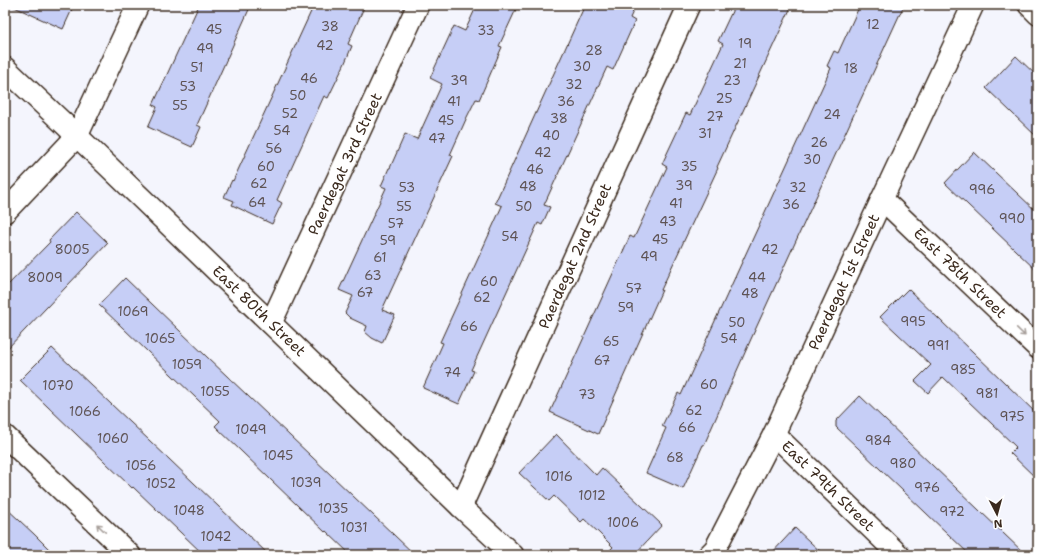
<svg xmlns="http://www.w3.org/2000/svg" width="1043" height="560" font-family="'Shantell Sans',sans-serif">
  <rect width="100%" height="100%" fill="#f4f5fd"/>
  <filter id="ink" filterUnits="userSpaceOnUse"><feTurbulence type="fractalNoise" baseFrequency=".025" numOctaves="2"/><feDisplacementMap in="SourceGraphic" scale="8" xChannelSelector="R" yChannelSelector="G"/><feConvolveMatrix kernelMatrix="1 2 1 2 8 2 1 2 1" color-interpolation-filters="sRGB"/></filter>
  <g filter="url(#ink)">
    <g fill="#c6cef6" stroke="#3b2a1e">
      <polygon points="10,5 74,5 63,29"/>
      <polygon points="199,5 251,5 197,125 201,127 192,147 148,127 157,107 153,105"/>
      <polygon points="314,5 365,5 348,44 352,46 344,65 328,98 324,96 277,200 282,203 272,224 232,205 234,201 224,197 232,180 233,181"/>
      <polygon points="477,5 518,5 499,46 502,47 489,77 479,100 476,99 467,117 450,155 453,156 382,310 395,315 382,343 372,338 365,332 367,326 350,318 345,313 353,296 339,290 386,188 381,186 389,168 390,168 405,134 417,139 442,84 430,78 454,26 465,31"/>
      <polygon points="585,5 636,5 630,18 635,21 613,70 607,67 544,205 550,207 542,225 538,223 471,370 474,371 459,404 423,388 443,343 440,342 502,206 495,203"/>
      <polygon points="735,5 792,5 717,167 718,168 661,290 662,290 598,434 550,412 630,236 634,238 667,167 662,164 686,113 690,115 723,44 718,41"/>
      <polygon points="860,5 904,5 751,339 704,445 703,445 683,489 646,473 666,428 662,426 678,393 681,395 810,114 831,68 827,66 834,51 838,53"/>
      <polygon points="1016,56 1038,77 1038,138 986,88"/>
      <polygon points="974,152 1038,213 1038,272 945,183"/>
      <polygon points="76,212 108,243 5,351 5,288 50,242 49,240"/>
      <polygon points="125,278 207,357 415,555 351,555 326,531 325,532 215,426 220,421 99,305"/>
      <polygon points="908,289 1038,415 1038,480 1010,453 1016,447 943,377 928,393 915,381 931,365 880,317"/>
      <polygon points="52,348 169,459 269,555 204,555 133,487 132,488 20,380"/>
      <polygon points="860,396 1003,533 1026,555 970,555 858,448 836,427 836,421"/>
      <polygon points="556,434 596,475 602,468 662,525 634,555 605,555 613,547 599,533 584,519 581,522 554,496 549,501 519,473"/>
      <polygon points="5,507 34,534 55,555 5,555"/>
      <polygon points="795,528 824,555 770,555"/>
    </g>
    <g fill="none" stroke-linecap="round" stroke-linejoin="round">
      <g stroke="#3b2a1e" stroke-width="24">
        <g id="minor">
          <polyline points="1029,5 1038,14"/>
          <polyline points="5,68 77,136 461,507 513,555"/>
          <polyline points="882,199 1038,348"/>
          <polyline points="5,212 77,136 138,5"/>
          <polyline points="271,323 418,5"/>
          <polyline points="774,434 899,555"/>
          <polyline points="5,436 130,555"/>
          <polyline points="461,507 689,5"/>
          <polyline points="709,555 715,549 774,434 882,199 973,5"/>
        </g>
      </g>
      <use href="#minor" stroke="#fff" stroke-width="21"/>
    </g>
    <defs><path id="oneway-shaft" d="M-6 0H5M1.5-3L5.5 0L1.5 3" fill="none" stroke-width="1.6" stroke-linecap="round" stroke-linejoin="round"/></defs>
    <g stroke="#a79f9a">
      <use href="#oneway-shaft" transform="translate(1021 332) rotate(44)"/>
      <use href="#oneway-shaft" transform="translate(101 528) rotate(-136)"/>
    </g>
  </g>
  <g text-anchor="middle" stroke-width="3" stroke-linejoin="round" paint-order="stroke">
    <g font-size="13" fill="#5e5354">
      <text x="873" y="29">12</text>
      <text x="330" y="31">38</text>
      <text x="214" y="34">45</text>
      <text x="486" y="35">33</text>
      <text x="745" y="48">19</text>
      <text x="325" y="50">42</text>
      <text x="205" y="53">49</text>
      <text x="594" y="55">28</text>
      <text x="740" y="68">21</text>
      <text x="582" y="71">30</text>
      <text x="197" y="72">51</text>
      <text x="851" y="73">18</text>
      <text x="309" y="83">46</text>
      <text x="459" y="85">39</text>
      <text x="732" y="85">23</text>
      <text x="574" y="89">32</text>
      <text x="188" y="91">53</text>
      <text x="298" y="100">50</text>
      <text x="724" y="103">25</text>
      <text x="454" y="106">41</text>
      <text x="566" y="106">36</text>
      <text x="180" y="110">55</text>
      <text x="290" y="118">52</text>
      <text x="832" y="119">24</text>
      <text x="715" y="121">27</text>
      <text x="559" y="123">38</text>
      <text x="446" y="125">45</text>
      <text x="282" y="135">54</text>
      <text x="705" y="138">31</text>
      <text x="551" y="140">40</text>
      <text x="437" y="143">47</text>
      <text x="819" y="147">26</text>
      <text x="274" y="153">56</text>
      <text x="543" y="157">42</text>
      <text x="812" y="164">30</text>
      <text x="266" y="171">60</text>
      <text x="689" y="171">35</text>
      <text x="535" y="174">46</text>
      <text x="259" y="188">62</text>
      <text x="684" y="190">39</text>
      <text x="528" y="191">48</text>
      <text x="407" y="192">53</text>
      <text x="798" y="192">32</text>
      <text x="982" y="194">996</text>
      <text x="257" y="207">64</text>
      <text x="676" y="208">41</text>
      <text x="791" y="209">36</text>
      <text x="404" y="211">55</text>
      <text x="524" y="211">50</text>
      <text x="1012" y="223">990</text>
      <text x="668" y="226">43</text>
      <text x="396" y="228">57</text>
      <text x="510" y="241">54</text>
      <text x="660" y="244">45</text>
      <text x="388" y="245">59</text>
      <text x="72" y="254">8005</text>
      <text x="770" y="254">42</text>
      <text x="649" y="261">49</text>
      <text x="380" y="262">61</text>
      <text x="373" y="280">63</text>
      <text x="45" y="282">8009</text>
      <text x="757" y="282">44</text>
      <text x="489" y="286">60</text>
      <text x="634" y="293">57</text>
      <text x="365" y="297">67</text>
      <text x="750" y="298">48</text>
      <text x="482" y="302">62</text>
      <text x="626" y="312">59</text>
      <text x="133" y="316">1069</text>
      <text x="913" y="326">995</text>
      <text x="737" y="327">50</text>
      <text x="469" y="331">66</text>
      <text x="160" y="343">1065</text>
      <text x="729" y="343">54</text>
      <text x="611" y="346">65</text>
      <text x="938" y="350">991</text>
      <text x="602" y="365">67</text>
      <text x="187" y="369">1059</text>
      <text x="963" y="374">985</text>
      <text x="452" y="377">74</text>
      <text x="709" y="389">60</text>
      <text x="58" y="390">1070</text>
      <text x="215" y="396">1055</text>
      <text x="987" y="398">981</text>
      <text x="587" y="399">73</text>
      <text x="694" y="415">62</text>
      <text x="85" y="416">1066</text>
      <text x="1012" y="421">975</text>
      <text x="687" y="432">66</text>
      <text x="251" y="434">1049</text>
      <text x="113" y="443">1060</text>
      <text x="878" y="445">984</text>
      <text x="278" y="460">1045</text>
      <text x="675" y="462">68</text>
      <text x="903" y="468">980</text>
      <text x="141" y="470">1056</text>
      <text x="559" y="481">1016</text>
      <text x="306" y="487">1039</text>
      <text x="161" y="488">1052</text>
      <text x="927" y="492">976</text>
      <text x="592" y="500">1012</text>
      <text x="333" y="513">1035</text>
      <text x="189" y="515">1048</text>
      <text x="952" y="516">972</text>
      <text x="623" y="527">1006</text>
      <text x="354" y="532">1031</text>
      <text x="216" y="541">1042</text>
    </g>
    <g font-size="15" fill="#3b2a1e" stroke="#fff">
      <text transform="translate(345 164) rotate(-65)" y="5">Paerdegat 3rd Street</text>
      <text transform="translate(575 256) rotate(-66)" y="5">Paerdegat 2nd Street</text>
      <text transform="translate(960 273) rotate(44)" y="5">East 78th Street</text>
      <text transform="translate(844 282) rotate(-65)" y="5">Paerdegat 1st Street</text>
      <text transform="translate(259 311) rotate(44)" y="5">East 80th Street</text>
      <text transform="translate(828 486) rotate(44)" y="5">East 79th Street</text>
    </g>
  </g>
  <rect width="1043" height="560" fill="none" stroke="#fff" stroke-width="20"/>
  <rect x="10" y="10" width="1023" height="540" fill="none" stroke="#3b2a1e" stroke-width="1.5" filter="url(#ink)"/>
  <g transform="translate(997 514) rotate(174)" stroke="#ffffff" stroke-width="3" paint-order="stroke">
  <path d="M0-3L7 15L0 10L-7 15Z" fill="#3b2a1e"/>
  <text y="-6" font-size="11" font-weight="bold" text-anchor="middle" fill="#3b2a1e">N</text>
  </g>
</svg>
